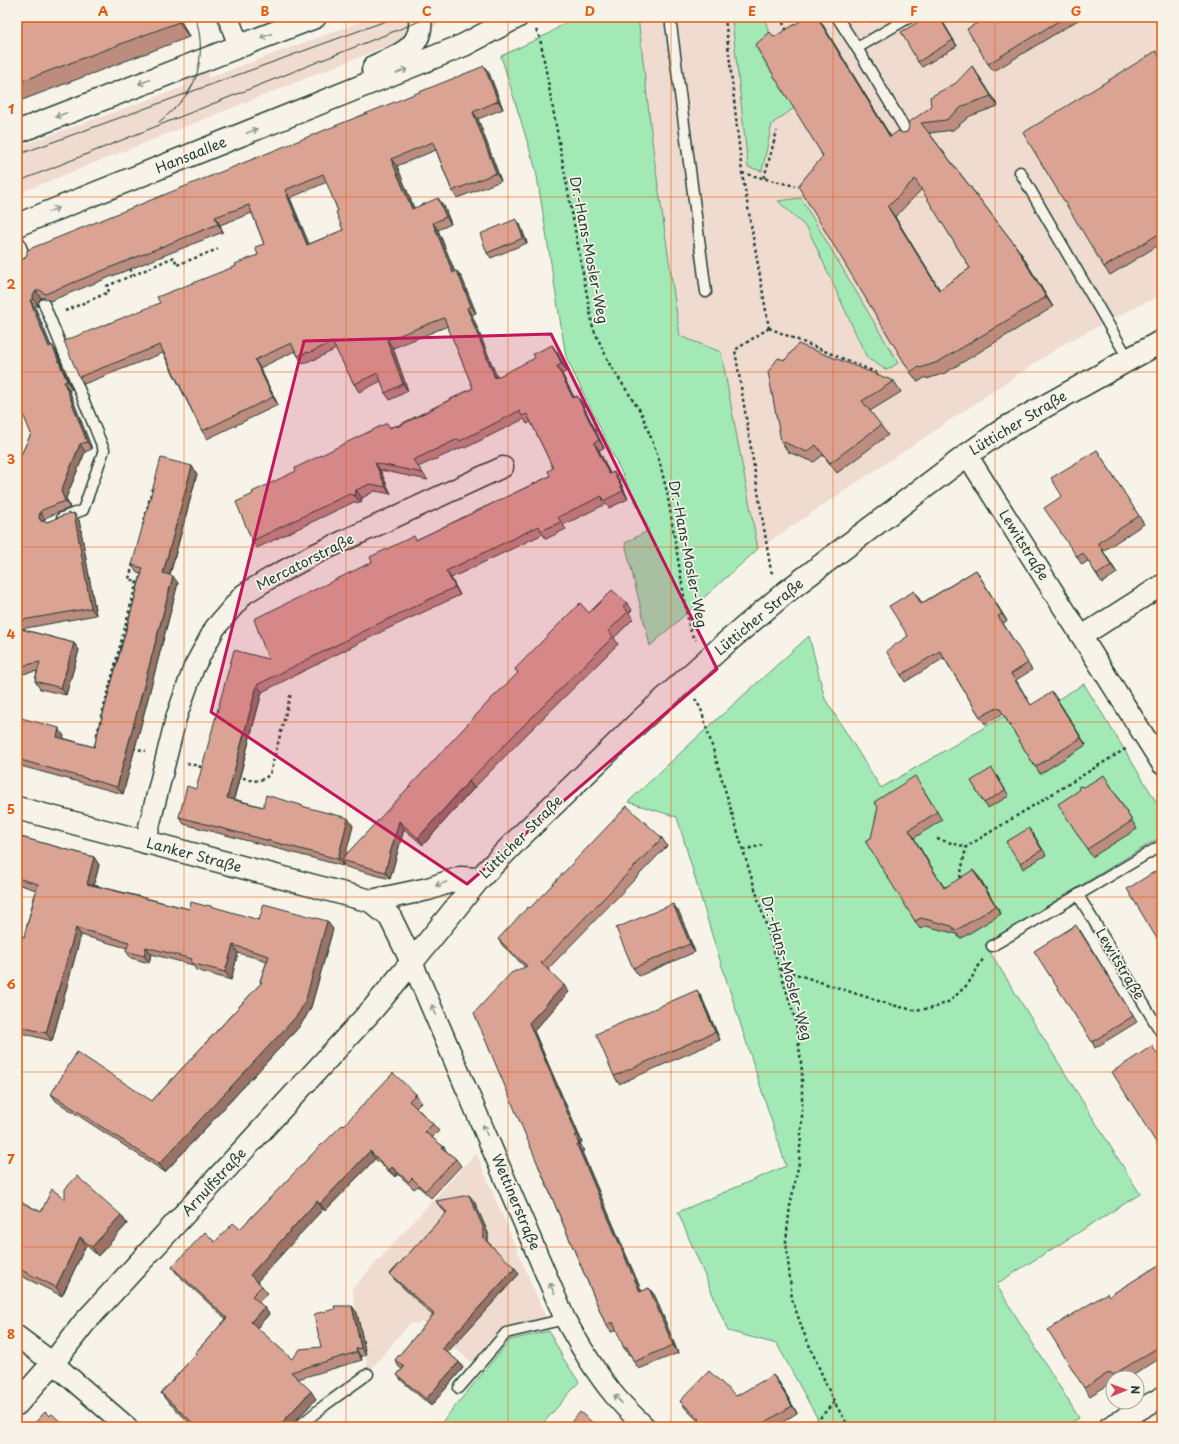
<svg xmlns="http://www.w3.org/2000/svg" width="1179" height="1444" font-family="'Playpen Sans',sans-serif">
  <rect width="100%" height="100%" fill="#f7f3e8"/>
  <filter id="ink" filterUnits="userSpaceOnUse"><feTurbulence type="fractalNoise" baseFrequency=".025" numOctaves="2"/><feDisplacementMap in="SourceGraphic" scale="8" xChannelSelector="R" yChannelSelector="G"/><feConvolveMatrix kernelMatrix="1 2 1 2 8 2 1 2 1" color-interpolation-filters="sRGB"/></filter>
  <g filter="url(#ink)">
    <g fill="#efdbcf">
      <polygon points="374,17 456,17 399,41 17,194 17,147 184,87 188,76 209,68 208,78"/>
      <polygon points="638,17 860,17 865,25 877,17 1162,17 1162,294 1065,343 758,549 721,352 680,336 654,157"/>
      <polygon points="476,1153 546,1318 505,1326 474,1364 424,1322 409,1324 371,1369 368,1366 365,1356 352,1289"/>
    </g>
    <g fill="#a3e9b5" stroke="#619374">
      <polygon points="574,17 638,17 654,157 680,336 721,352 758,549 650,646 625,543 649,530 566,357 536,170 501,56 548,34"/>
      <polygon points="745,17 764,17 770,36 756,47 794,108 772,124 762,171 748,167 732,20"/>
      <polygon points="801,198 898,363 887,370 867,358 808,229 778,201"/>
      <polygon points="809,636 825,699 881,788 1021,706 1038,711 1084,684 1162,811 1162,836 985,944 1140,1194 996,1284 1079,1418 1064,1427 822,1427 777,1344 728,1331 678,1212 786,1166 712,935 677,817 628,802 704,731"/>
      <polygon points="549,1331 563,1358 579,1382 540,1427 438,1427 510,1340"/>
    </g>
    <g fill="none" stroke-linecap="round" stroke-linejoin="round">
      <g stroke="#1f3d34" stroke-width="13">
        <g id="service">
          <polyline points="670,17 706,292"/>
          <polyline points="837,17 857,48 910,137"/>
          <polyline points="857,48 910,17"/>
          <polyline points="1020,172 1129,360"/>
          <polyline points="17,237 26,260"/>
          <polyline points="44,304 104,450 83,510 62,518"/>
          <polyline points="1078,895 1162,1034"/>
          <polyline points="992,946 1162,845"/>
          <polyline points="459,1388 506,1333 565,1319"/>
          <polyline points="298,1427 325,1405 368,1374"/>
        </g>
      </g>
      <g stroke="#1f3d34" stroke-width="23">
        <g id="minor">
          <polyline points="228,17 239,46"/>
          <polyline points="967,455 1162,764"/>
          <polyline points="1082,636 1162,585"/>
          <polyline points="145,843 176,718 194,667 215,628 244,594 272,577 313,555 503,467"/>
          <path d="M412 962 565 1319C580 1346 595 1372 615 1396 624 1407 635 1417 645 1427"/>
          <polyline points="17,1336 53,1363 127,1427"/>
          <polyline points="1109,1427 1162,1397"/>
        </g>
      </g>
      <g stroke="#1f3d34" stroke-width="25">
        <g id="tertiary">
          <path d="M373 70 375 66C398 56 424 48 420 17"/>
          <polyline points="17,132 315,17"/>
          <polyline points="17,225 464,45 517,17"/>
          <polyline points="17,1404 53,1363 84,1323 372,1010 412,962"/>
        </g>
      </g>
      <g stroke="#1f3d34" stroke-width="25">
        <g id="secondary">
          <polyline points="17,808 371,901 428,889 460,878 479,879"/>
          <polyline points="371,901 390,917 412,962 479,879 519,838 639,722 727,642 786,592 967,455 1004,429 1162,341"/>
        </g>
      </g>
      <g stroke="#1f3d34" stroke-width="2.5" stroke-dasharray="3 3" stroke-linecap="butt">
        <polyline points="725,17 742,173 769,328"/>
        <polyline points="780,17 787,31"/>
        <polyline points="536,30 540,38 593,328 610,365 641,412 658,456 667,492 689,626 692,635 696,640"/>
        <polyline points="742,173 795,186"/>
        <polyline points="764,178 777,131"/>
        <polyline points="130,269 134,275 174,257 177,265 218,249"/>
        <polyline points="65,311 109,292 107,286 133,275"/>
        <polyline points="769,328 735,350 771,571 773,574"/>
        <polyline points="769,328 880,374"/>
        <polyline points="143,526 152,489"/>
        <polyline points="695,699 701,709 743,850 796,1022 802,1071 802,1119 799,1163 790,1206 786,1241 792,1299 803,1331 834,1402 849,1427"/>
        <polyline points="99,739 96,738 137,581 129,579 133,564"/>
        <polyline points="133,748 146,751"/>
        <polyline points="187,763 205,768"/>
        <path d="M237 776C252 780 258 785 270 774L291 693"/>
        <polyline points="937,839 966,847"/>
        <polyline points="743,850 762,845"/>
        <polyline points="960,878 966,847 1127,748"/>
        <polyline points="780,969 888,1004 913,1010 934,1008 950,1001 968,984 983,959"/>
        <polyline points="812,1427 834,1402"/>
      </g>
      <use href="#service" stroke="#f7f3e8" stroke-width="10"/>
      <use href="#minor" stroke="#f7f3e8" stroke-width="20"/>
      <use href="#tertiary" stroke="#f7f3e8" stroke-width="22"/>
      <use href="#secondary" stroke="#f7f3e8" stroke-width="22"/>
      <g stroke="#1f3d34" stroke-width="1">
        <path d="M159 122C169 114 179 105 187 94 202 74 204 40 195 17"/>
        <polyline points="17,155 397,17"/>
        <polyline points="17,182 430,17"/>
      </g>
    </g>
    <g fill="#bc8c7f" stroke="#1f3d34" fill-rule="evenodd">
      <polygon points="17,17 179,17 189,37 17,102"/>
      <polygon points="940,17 957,46 922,67 918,62"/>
      <polygon points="987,17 1083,17 994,71 988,64"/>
      <path d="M821 22 891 137 907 132 979 76 998 106 970 116 953 130 929 133 1015 245 1022 255 1053 307 945 373 927 379 926 377 918 382 910 372 774 37ZM922 189 970 268 940 290 895 217Z"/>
      <polygon points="1162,59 1162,243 1110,275 1104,267"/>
      <path d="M489 73 503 109 478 119 501 181 457 198 452 191 436 150 397 166 414 208 444 206 451 224 438 230 455 272 457 271 462 278 476 313 472 315 497 377 557 352 567 371 562 374 574 397 577 396 582 403 604 448 599 450 610 474 619 479 628 499 609 508 606 504 563 525 566 529 546 539 543 534 451 578 460 595 385 630 262 692 234 799 263 807 302 806 353 826 345 856 518 673 515 669 589 613 627 603 632 610 629 613 633 619 614 638 618 644 526 735 474 788 423 845 404 829 390 879 346 867 343 863V866L184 824 179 817 196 789 268 659 372 562 416 540 550 476 553 468 531 422 527 424 524 419 465 448 463 447 418 467 428 480 380 470 391 494 375 491 362 498 361 503 354 502 257 548 252 541 390 427 397 426 473 388 448 326 393 348 408 391 390 400 385 393 381 381 359 392 354 384 336 349 314 360 313 359 303 364 298 356 295 351 260 368 278 405 207 439 202 431 163 353 84 384 79 377 160 303 258 255 264 244 252 213 220 225 223 232 50 301 45 298H41L38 303V306L35 307 51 346 57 353 72 389 69 390 92 449 85 452 66 498 70 508 47 517 45 519 44 521 47 522 70 513 79 520 96 615 21 629 74 643 79 650 66 695 40 689 35 681 37 671 17 675V463L31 434 20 259H24ZM327 182 338 211 343 230 309 244 290 198Z"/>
      <polygon points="520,224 527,243 491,258 487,253"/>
      <polygon points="785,360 894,381 901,392 870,411 888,435 837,473 823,455 814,462 788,452 781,441"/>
      <polygon points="1097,450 1144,524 1103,551 1117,573 1102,583 1088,561 1082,565 1077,557 1062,496"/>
      <polygon points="197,474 170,575 178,583 123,794 17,765 17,717 64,736 63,738 94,747 141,574 137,573 132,565"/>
      <polygon points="976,570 980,577 1007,621 1003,623 1032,670 1016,680 1031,705 1057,699 1086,745 1040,774 1003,714 985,724 980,717 944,658 905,682 901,675 908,636 914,591 922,603"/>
      <polygon points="996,774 1009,796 988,808 984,803"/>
      <polygon points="1109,783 1137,829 1092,857 1087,849 1084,787"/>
      <polygon points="920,784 942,820 914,838 931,867 944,887 979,877 1001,914 960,939 957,934 926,926 920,929 915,921 871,838"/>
      <polygon points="1033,833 1046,855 1023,869 1020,863"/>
      <polygon points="17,836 94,857 99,865 94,885 189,909 259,920 333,929 311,1007 305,1018 299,1027 165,1172 56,1101 51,1094 152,1101 261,983 260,981 267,961 238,953 231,980 196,970 193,965 151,954 149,963 131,958 126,951 127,948 81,935 52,1041 17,1032 17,934 24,937 36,890 17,884"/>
      <polygon points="662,838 667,846 548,969 569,992 534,1031 582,1142 580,1143 584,1151 582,1152 642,1292 649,1288 655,1296 678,1353 639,1369 634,1362 631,1355 629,1355 624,1348 617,1330 611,1332 606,1325 539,1167 525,967 503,946 498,939 530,908"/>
      <polygon points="673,904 679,912 695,952 639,976 633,968"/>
      <polygon points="1080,930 1137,1022 1095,1048 1092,1042"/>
      <polygon points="702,998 720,1040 619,1084 614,1076"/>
      <polygon points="416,1094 421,1102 416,1107 433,1124 439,1131 432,1138 444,1147 447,1152 456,1159 461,1166 431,1198 418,1186 414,1189 398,1174 395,1177 375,1159 325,1211 323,1209 257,1281 262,1286 267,1293 259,1302 269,1314 257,1328 292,1359 321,1347 352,1306 357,1313 366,1355 361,1357 362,1360 298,1379 316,1399 290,1427 194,1427 166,1400 161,1393 196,1354 195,1353 226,1319 178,1275 172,1267 240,1229 322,1145 343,1126"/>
      <polygon points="65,1199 121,1215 127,1224 98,1256 86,1245 62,1296 17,1274 17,1200 41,1212"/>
      <polygon points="436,1201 474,1201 488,1233 488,1242 519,1274 447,1352 459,1362 463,1368 431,1406 402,1381 397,1375 402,1369 399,1367 395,1360 433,1316 395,1280 390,1274 446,1213 440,1207"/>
      <polygon points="1162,1263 1162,1357 1129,1378 1113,1378 1113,1382 1090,1396 1084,1388 1110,1296"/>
      <polygon points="779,1382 797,1413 775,1427 695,1427 694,1425 698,1421 686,1409 680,1401 736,1396"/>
    </g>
    <g fill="#997268" stroke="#1f3d34">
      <polygon points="176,17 179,17 189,37 179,22"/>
      <polygon points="817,17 821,22 897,147 890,137"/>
      <polygon points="939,17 940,17 957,46 953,40"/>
      <polygon points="484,66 489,73 503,109 498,101"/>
      <polygon points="972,66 979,76 998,106 991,96"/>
      <polygon points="473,112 478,119 501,181 496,173"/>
      <polygon points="391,159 397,166 417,216 412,209"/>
      <polygon points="285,190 290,198 312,252 307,245"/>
      <polygon points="438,198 444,206 451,224 446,217"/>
      <polygon points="888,207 895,217 946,301 939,290"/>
      <polygon points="215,217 220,225 223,232 218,224"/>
      <polygon points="516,219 520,224 527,243 523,238"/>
      <polygon points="433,223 438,230 458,280 453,273"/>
      <polygon points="1015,245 1022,255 1053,307 1046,297"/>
      <polygon points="457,271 462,278 476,313 471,306"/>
      <polygon points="36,291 41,298 38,303 38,306 33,299 33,295"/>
      <polygon points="30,300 35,307 54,354 49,347"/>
      <polygon points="467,308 472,315 500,385 495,378"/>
      <polygon points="387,340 393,348 408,391 403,384"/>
      <polygon points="52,345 57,353 72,389 67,381"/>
      <polygon points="552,345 557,352 567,371 562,364"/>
      <polygon points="255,360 260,368 278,405 273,397"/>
      <polygon points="557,366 562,374 578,405 573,398"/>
      <polygon points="64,382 69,390 92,449 87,442"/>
      <polygon points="577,396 582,403 604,448 599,440"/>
      <polygon points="594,443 599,450 614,482 609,474"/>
      <polygon points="80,444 85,452 66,498 70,508 65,501 61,491"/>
      <polygon points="375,463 380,470 391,494 386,487"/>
      <polygon points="192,466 197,474 168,581 163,573"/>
      <polygon points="614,472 619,479 628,499 623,491"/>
      <polygon points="356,490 362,498 361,503 355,496"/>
      <polygon points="40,512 45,519 44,525 39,518"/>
      <polygon points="70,513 75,520 74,513 79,520 96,615 91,608"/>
      <polygon points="1098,543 1103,551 1117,573 1111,565"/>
      <polygon points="976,570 980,577 1007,621 1002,614"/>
      <polygon points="446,571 451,578 460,595 455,587"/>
      <polygon points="173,576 178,583 123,794 117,787"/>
      <polygon points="74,643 79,650 66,695 61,688"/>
      <polygon points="257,685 262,692 232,805 227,798"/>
      <polygon points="1052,692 1057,699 1086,745 1081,738"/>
      <polygon points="59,728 64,736 62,744 57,737"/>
      <polygon points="469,781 474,788 423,845 418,838"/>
      <polygon points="348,818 353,826 344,861 341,860 343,863 343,866 338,859"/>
      <polygon points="399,821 404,829 390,879 385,872"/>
      <polygon points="909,830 914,838 949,896 926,859"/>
      <polygon points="94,857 99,865 92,891 87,884"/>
      <polygon points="973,870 979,877 1001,914 996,906"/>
      <polygon points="673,904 679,912 695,952 690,944"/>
      <polygon points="327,921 333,929 311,1007 305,1018 299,1027 165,1172 159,1164"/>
      <polygon points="76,928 81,935 52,1041 46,1033"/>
      <polygon points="233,945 238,953 231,980 225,972"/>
      <polygon points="146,947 151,954 149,963 144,956"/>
      <polygon points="564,985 569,992 534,1031 582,1142 577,1135 529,1023"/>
      <polygon points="697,990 702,998 720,1040 715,1032"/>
      <polygon points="575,1136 580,1143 584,1151 579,1144"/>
      <polygon points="577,1145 582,1152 645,1299 640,1292"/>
      <polygon points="370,1151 375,1159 325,1211 320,1204"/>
      <polygon points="392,1167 398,1174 395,1177 389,1170"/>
      <polygon points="469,1195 474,1201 488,1233 488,1244 483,1238"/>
      <polygon points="317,1201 323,1209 256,1283 250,1275"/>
      <polygon points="121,1215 127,1224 98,1256 92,1247"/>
      <polygon points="80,1237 86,1245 62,1296 56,1287"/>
      <polygon points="515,1268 519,1274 446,1354 442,1348"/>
      <polygon points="649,1288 655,1296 678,1353 673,1345"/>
      <polygon points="352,1306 357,1313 366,1355 361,1348"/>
      <polygon points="264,1307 269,1314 256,1329 251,1322"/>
      <polygon points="356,1349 361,1357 362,1360 357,1352"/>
      <polygon points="459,1362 463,1368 431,1406 426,1399"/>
      <polygon points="773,1375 779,1382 797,1413 792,1406"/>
      <polygon points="311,1391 316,1399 290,1427 278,1427"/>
      <polygon points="269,1423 272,1427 266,1427"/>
      <polygon points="593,1423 596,1427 590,1427"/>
    </g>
    <g fill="#dba394" stroke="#1f3d34" fill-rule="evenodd">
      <polygon points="17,17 176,17 179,22 17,83"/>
      <path d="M807 17H817L890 137 898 131 903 133 907 132 909 127 908 123 931 107 930 97 956 83 972 66 991 96 963 106 946 120 921 123 1015 245 1046 297 938 362 920 368 919 367 910 372 798 186 823 156 755 45 770 32 774 37ZM915 179 970 268 939 290 888 207Z"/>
      <polygon points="927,17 939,17 953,40 918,62 901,32"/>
      <polygon points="987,17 1065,17 988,64 967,29"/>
      <polygon points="1156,51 1162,61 1162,232 1104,267 1023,133"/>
      <path d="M484 66 498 101 473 112 496 173 452 191 433 142 391 159 412 209 438 198 446 217 433 223 453 273 457 271 471 306 467 308 495 378 535 358 533 354 552 345 562 364 557 366 573 398 577 396 599 440 594 443 609 474 614 472 623 491 603 501 602 496 558 517 561 522 541 531 539 526 446 571 455 587 380 623 257 685 227 798 263 807 266 795 301 805V806L348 818 338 859 179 817 187 786 196 789 234 650 268 659 254 619 372 562 370 557 414 536 416 540 550 476 548 471 553 468 527 414 522 416 519 411 460 441 458 439 413 460 423 473 375 463 386 487 370 484 356 490 355 496 349 494 252 541 236 502 253 494 252 492 296 471 295 468 360 436 387 423 390 428 396 425 397 427 473 388 444 318 387 340 403 384 385 393 378 373 354 384 332 342 309 353 308 352 298 356 291 343 255 360 273 397 202 431 160 345 79 377 64 341 160 303 157 297 236 266 235 264 258 255 255 247 264 244 249 205 215 217 218 224 45 294 40 290 36 291 33 295V299L30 300 49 347 52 345 67 381 64 382 87 442 80 444 61 491 65 501 42 510 40 512 39 518 41 521 47 522 70 513 71 514 74 513 91 608 17 621V463L31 434 17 399V257L20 259H24L27 254V250ZM323 174 338 211 336 212 343 230 307 245 285 190Z"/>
      <polygon points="516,219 523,238 487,253 480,234"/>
      <polygon points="798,344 894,381 862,401 881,425 830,463 816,445 807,452 781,441 768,372 778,358 785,360"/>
      <polygon points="1097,450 1139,516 1098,543 1111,565 1097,575 1083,553 1077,557 1044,508 1062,496 1051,478"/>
      <polygon points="161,458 192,466 163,573 173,576 117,787 17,759 17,717 59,728 57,737 94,747 143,568 132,565"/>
      <polygon points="976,570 1002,614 998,616 1028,663 1011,674 1031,705 1052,692 1081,738 1035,767 999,707 980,717 940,651 901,675 886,651 908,636 889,606 914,591 921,604"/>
      <polygon points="612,590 627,603 623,606 628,612 608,631 613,637 521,728 469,781 418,838 399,821 385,872 341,860 492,698 518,673 515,669 553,630 580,603 589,613"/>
      <polygon points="17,628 74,643 61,688 35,681 40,662 17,667"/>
      <polygon points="992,768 1005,790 984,803 971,781"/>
      <polygon points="1104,775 1132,821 1087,849 1058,804 1078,791 1079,786 1084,787"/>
      <polygon points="915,776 937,812 909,830 926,859 944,888 973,870 996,906 955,931 952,926 921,918 915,921 865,841 871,838 878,807 874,802"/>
      <polygon points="627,806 662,838 541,963 564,985 529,1023 577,1135 575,1136 579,1144 577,1145 640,1292 649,1288 673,1345 634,1362 627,1347 624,1348 613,1322 606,1325 539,1167 474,1013 511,973 527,966 498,939 528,907 530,908"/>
      <polygon points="1029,828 1042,850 1020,863 1006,842"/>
      <polygon points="17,836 94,857 87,884 189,909 191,902 206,906 207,905 259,920 264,904 327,921 306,999 300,1011 294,1019 159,1164 51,1094 77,1052 152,1101 262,982 260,981 269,956 233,945 225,972 191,963 192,959 146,947 144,956 126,951 129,942 76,928 46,1033 17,1026 17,934 24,937 38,884 17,878"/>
      <polygon points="1162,867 1162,947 1127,889"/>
      <polygon points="673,904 690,944 633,968 616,928"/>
      <polygon points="1076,925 1133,1016 1092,1042 1034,951"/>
      <polygon points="697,990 715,1032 614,1076 596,1034"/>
      <polygon points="1152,1046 1162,1061 1162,1152 1112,1072"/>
      <polygon points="393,1073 416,1094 409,1101 433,1124 425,1132 444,1147 442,1148 456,1159 425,1191 412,1178 409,1182 392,1167 389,1170 370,1151 320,1204 317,1201 250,1275 262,1286 252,1296 264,1307 251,1322 292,1359 300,1349 321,1347 314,1314 335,1309 334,1306 352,1306 361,1348 356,1349 357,1352 291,1372 311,1391 278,1427 274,1427 269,1423 266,1427 197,1427 161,1393 196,1354 195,1353 227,1318 172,1267 205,1232 215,1242 233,1223 240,1229 322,1144 322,1145 342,1125 343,1126"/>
      <polygon points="77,1176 121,1215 92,1247 80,1237 56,1287 17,1268 17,1200 41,1212 52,1189 65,1199 65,1189"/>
      <polygon points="469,1195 483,1227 483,1238 515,1268 442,1348 459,1362 426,1399 397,1375 404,1367 395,1360 434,1314 390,1274 447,1212 436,1201"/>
      <polygon points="1162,1263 1162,1345 1113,1375 1110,1372 1084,1388 1048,1330 1107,1293 1109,1296"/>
      <polygon points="709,1371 736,1396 773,1375 792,1406 757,1427 696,1427 694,1425 699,1419 680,1401"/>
      <polygon points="45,1412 49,1416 52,1414 64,1425 63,1427 31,1427"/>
      <polygon points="580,1412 593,1423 590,1427 567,1427"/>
    </g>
    <defs><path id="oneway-shaft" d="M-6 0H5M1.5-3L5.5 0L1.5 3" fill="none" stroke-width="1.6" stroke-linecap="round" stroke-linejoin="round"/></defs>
    <g stroke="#8b988e">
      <use href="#oneway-shaft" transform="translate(266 36) rotate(159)"/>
      <use href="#oneway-shaft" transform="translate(402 71) rotate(-22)"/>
      <use href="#oneway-shaft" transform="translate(144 82) rotate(159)"/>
      <use href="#oneway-shaft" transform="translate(61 115) rotate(159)"/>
      <use href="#oneway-shaft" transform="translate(252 131) rotate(-22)"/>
      <use href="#oneway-shaft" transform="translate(53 210) rotate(-22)"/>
      <use href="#oneway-shaft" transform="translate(441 884) rotate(161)"/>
      <use href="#oneway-shaft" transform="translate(434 1010) rotate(-113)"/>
      <use href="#oneway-shaft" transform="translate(485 1130) rotate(-113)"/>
      <use href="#oneway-shaft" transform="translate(552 1288) rotate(-113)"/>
      <use href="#oneway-shaft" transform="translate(618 1399) rotate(-133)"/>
    </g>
  </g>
  <path fill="#c2185b" fill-opacity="0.2" stroke="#c2185b" stroke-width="3" stroke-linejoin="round" d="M551 334 717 669 467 884 211 712 304 341Z"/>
  <path fill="none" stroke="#e8590c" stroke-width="1" stroke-opacity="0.55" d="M184 17V1427M346 17V1427M508 17V1427M671 17V1427M833 17V1427M995 17V1427M17 197H1162M17 372H1162M17 547H1162M17 722H1162M17 897H1162M17 1072H1162M17 1247H1162"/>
  <g text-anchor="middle" stroke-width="3.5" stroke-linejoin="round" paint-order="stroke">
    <g font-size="14" fill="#1f3d34" stroke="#f7f3e8">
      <text transform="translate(191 155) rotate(-22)" y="5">Hansaallee</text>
      <text transform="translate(589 250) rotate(79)" y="5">Dr.-Hans-Mosler-Weg</text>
      <text transform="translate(1018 423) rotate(-31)" y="5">Lütticher Straße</text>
      <text transform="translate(1024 545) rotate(58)" y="5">Lewitstraße</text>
      <text transform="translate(688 554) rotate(79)" y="5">Dr.-Hans-Mosler-Weg</text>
      <text transform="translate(305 562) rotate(-27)" y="5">Mercatorstraße</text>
      <text transform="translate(759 617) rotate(-40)" y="5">Lütticher Straße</text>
      <text transform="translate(521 837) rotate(-45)" y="5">Lütticher Straße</text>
      <text transform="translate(194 855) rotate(15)" y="5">Lanker Straße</text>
      <text transform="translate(1120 964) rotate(59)" y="5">Lewitstraße</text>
      <text transform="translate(787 968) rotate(74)" y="5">Dr.-Hans-Mosler-Weg</text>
      <text transform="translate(214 1182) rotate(-47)" y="5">Arnulfstraße</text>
      <text transform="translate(516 1202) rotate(67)" y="5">Wettinerstraße</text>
    </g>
  </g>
  <rect width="1179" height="1444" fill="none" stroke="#f7f3e8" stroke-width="44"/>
  <g transform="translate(1125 1390) rotate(89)"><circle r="19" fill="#f7f3e8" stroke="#a1aaa0"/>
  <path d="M0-3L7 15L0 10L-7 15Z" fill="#d1495b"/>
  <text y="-6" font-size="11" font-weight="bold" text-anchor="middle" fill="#1f3d34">N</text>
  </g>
  <rect x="22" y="22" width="1135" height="1400" fill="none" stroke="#e8590c" stroke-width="1.5"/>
  <g font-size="13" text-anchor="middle" font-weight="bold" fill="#e8590c">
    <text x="103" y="16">A</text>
    <text x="265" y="16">B</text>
    <text x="427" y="16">C</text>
    <text x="590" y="16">D</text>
    <text x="752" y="16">E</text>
    <text x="914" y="16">F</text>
    <text x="1076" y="16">G</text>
    <text x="11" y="114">1</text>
    <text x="11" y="289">2</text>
    <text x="11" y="464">3</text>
    <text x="11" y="639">4</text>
    <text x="11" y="814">5</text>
    <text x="11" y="989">6</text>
    <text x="11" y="1164">7</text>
    <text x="11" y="1339">8</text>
  </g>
</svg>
